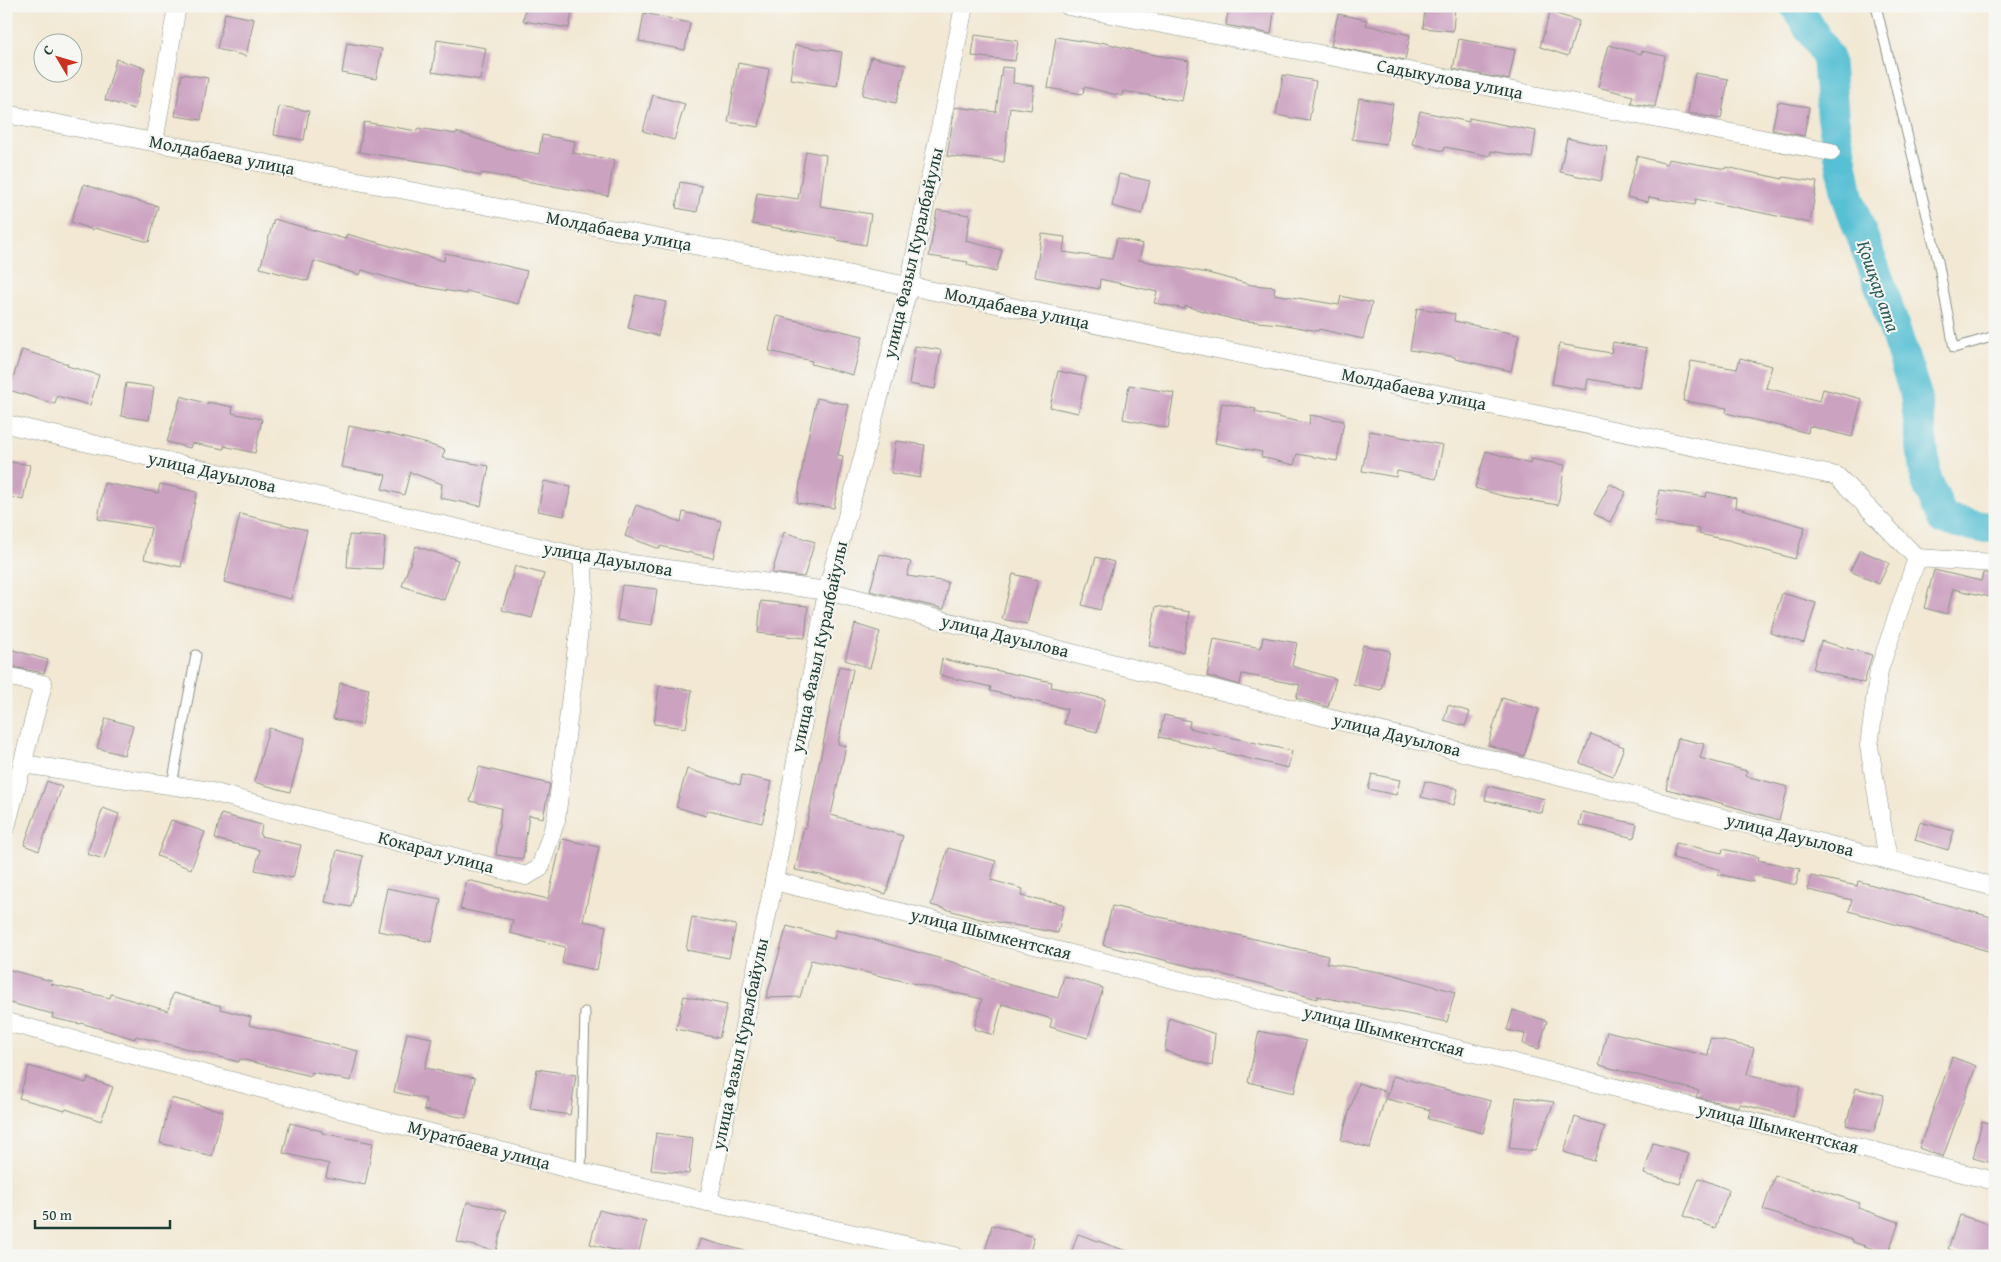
<svg xmlns="http://www.w3.org/2000/svg" width="2001" height="1262" font-family="'Gentium Book Plus',serif">
  <rect width="100%" height="100%" fill="#f6f6f2"/>
  <filter id="ink" filterUnits="userSpaceOnUse"><feTurbulence type="fractalNoise" baseFrequency=".02" numOctaves="2"/><feDisplacementMap in="SourceGraphic" scale="10" xChannelSelector="R" yChannelSelector="G"/><feConvolveMatrix kernelMatrix="1 2 1 2 8 2 1 2 1" color-interpolation-filters="sRGB"/></filter>
  <filter id="wash" filterUnits="userSpaceOnUse"><feTurbulence type="fractalNoise" baseFrequency=".0096" numOctaves="4" result="noise"/><feDisplacementMap in="SourceGraphic" scale="20" xChannelSelector="R" yChannelSelector="G"/><feGaussianBlur stdDeviation="1.12" result="paint"/><feColorMatrix in="noise" values="0 0 0 0 0 0 0 0 0 0 0 0 0 0 0 0 0 1.4 0 .05"/><feComposite in="paint" operator="in"/></filter>
  <g filter="url(#wash)">
    <rect width="100%" height="100%" fill="#f2e8d3"/>
    <g fill="none" stroke-linecap="round" stroke-linejoin="round">
      <polyline stroke="#57c0d4" stroke-width="32" points="1796,6 1828,57 1833,118 1848,198 1882,290 1916,396 1926,479 1943,519 1982,527 1995,527"/>
    </g>
    <g id="blocks">
      <g fill="#cca2c1">
        <polygon points="526,6 573,6 569,28 523,21"/>
        <polygon points="1229,6 1275,6 1271,34 1226,25"/>
        <polygon points="1425,6 1455,6 1453,31 1423,28"/>
        <polygon points="1550,12 1579,21 1568,56 1540,47"/>
        <polygon points="225,13 254,19 246,56 217,49"/>
        <polygon points="644,13 690,23 685,50 639,41"/>
        <polygon points="1338,14 1367,20 1366,25 1410,35 1405,60 1331,46"/>
        <polygon points="975,35 1018,41 1015,61 972,56"/>
        <polygon points="1056,37 1100,44 1101,42 1133,50 1133,51 1189,61 1182,101 1123,91 1122,96 1084,87 1083,94 1048,88"/>
        <polygon points="1459,39 1515,50 1509,80 1453,69"/>
        <polygon points="437,40 486,48 480,80 432,72"/>
        <polygon points="347,43 382,49 376,79 342,73"/>
        <polygon points="795,45 842,52 837,86 790,79"/>
        <polygon points="1609,45 1641,54 1642,51 1665,56 1655,107 1631,103 1633,96 1598,87"/>
        <polygon points="871,57 906,65 896,103 862,95"/>
        <polygon points="116,59 145,68 134,109 105,100"/>
        <polygon points="738,63 769,69 759,127 728,122"/>
        <polygon points="1002,67 1014,68 1013,83 1034,86 1031,110 1010,107 1004,162 947,156 955,107 996,112"/>
        <polygon points="1695,73 1728,79 1721,119 1688,113"/>
        <polygon points="182,74 208,78 201,120 175,116"/>
        <polygon points="1283,75 1316,81 1309,121 1276,115"/>
        <polygon points="653,95 685,104 674,140 643,131"/>
        <polygon points="1359,98 1393,104 1386,144 1352,139"/>
        <polygon points="1778,102 1809,107 1804,136 1772,130"/>
        <polygon points="279,106 309,111 304,140 274,135"/>
        <polygon points="1420,111 1469,122 1469,118 1536,131 1532,158 1491,151 1490,156 1445,147 1444,151 1412,144"/>
        <polygon points="364,122 417,131 418,128 456,134 456,132 506,148 539,154 542,135 575,141 573,153 614,160 608,196 482,173 481,176 446,165 359,152"/>
        <polygon points="1567,138 1608,147 1601,181 1560,172"/>
        <polygon points="806,151 826,155 820,206 871,214 866,245 836,240 837,238 752,224 757,193 798,199"/>
        <polygon points="1637,156 1667,164 1668,159 1726,169 1726,167 1783,179 1783,177 1817,182 1810,223 1696,199 1695,205 1649,197 1648,202 1627,197"/>
        <polygon points="1119,174 1150,181 1142,214 1112,206"/>
        <polygon points="680,182 702,186 697,212 676,208"/>
        <polygon points="84,184 117,196 158,206 149,242 94,228 93,230 71,222"/>
        <polygon points="937,210 970,215 966,241 1002,250 996,272 967,265 968,262 929,256"/>
        <polygon points="274,219 345,239 347,234 444,261 445,253 482,260 527,271 518,304 467,291 466,294 409,284 362,270 360,275 314,261 308,281 260,268"/>
        <polygon points="1042,234 1065,237 1063,252 1112,259 1117,238 1143,244 1139,260 1208,273 1252,285 1275,287 1274,294 1339,305 1341,296 1372,303 1363,339 1319,329 1318,331 1280,324 1236,320 1185,306 1185,309 1154,303 1157,292 1100,279 1099,289 1035,277"/>
        <polygon points="636,295 666,302 658,336 628,328"/>
        <polygon points="1417,308 1455,314 1454,321 1519,335 1511,371 1455,359 1455,357 1410,350"/>
        <polygon points="777,316 863,336 853,375 811,364 812,361 769,351"/>
        <polygon points="1613,342 1647,348 1640,388 1588,379 1586,390 1552,384 1559,344 1611,353"/>
        <polygon points="915,346 941,350 935,389 909,384"/>
        <polygon points="22,350 68,364 67,366 99,375 90,405 57,396 55,404 9,390"/>
        <polygon points="1740,358 1772,366 1766,388 1820,401 1823,389 1862,399 1852,437 1809,426 1808,433 1726,413 1727,408 1683,401 1691,361 1737,369"/>
        <polygon points="1058,371 1086,377 1078,413 1050,407"/>
        <polygon points="126,383 154,387 149,420 121,416"/>
        <polygon points="1129,385 1174,393 1168,428 1123,419"/>
        <polygon points="181,396 208,404 208,402 233,407 232,413 262,419 255,453 224,446 224,449 192,443 190,448 167,442"/>
        <polygon points="817,398 849,405 838,455 843,456 834,508 797,503 805,450"/>
        <polygon points="1222,403 1256,409 1255,412 1309,424 1310,415 1344,421 1337,461 1297,454 1294,465 1261,457 1262,452 1215,443"/>
        <polygon points="349,426 389,434 428,444 445,450 442,458 489,466 481,506 440,498 442,484 410,472 404,495 382,489 386,475 341,467"/>
        <polygon points="1370,431 1443,445 1436,479 1397,471 1396,477 1362,471"/>
        <polygon points="896,441 925,445 920,478 891,473"/>
        <polygon points="1486,451 1530,464 1531,459 1565,465 1558,505 1503,496 1475,488"/>
        <polygon points="6,461 30,465 23,500 6,496"/>
        <polygon points="544,481 571,487 564,516 538,511"/>
        <polygon points="104,483 158,493 160,484 197,492 181,567 144,559 151,528 98,519"/>
        <polygon points="1610,484 1626,492 1610,522 1594,514"/>
        <polygon points="1659,490 1706,497 1707,492 1736,498 1735,507 1805,527 1795,559 1728,540 1699,534 1700,529 1654,522"/>
        <polygon points="636,505 681,522 683,512 721,521 713,558 660,546 660,549 625,536"/>
        <polygon points="240,514 307,530 291,599 224,582"/>
        <polygon points="784,532 815,542 804,577 772,573"/>
        <polygon points="349,535 385,537 382,569 347,567"/>
        <polygon points="416,546 458,560 444,600 402,586"/>
        <polygon points="1860,550 1889,563 1879,584 1850,571"/>
        <polygon points="880,554 911,562 907,576 948,582 944,609 870,591"/>
        <polygon points="1096,557 1114,562 1100,610 1082,605"/>
        <polygon points="515,566 544,574 532,618 502,610"/>
        <polygon points="1934,570 1981,581 1983,573 1995,574 1995,598 1953,589 1947,614 1924,608"/>
        <polygon points="1013,574 1038,580 1027,624 1002,619"/>
        <polygon points="622,585 657,589 652,625 617,620"/>
        <polygon points="1782,593 1816,603 1804,643 1770,633"/>
        <polygon points="761,601 808,606 805,638 758,633"/>
        <polygon points="1156,606 1190,612 1183,652 1149,646"/>
        <polygon points="855,624 880,632 870,668 845,660"/>
        <polygon points="1263,637 1297,643 1292,666 1336,679 1328,707 1296,698 1300,685 1242,674 1240,685 1207,676 1214,639 1261,648"/>
        <polygon points="1821,641 1872,655 1864,683 1813,669"/>
        <polygon points="1363,645 1390,651 1381,690 1353,684"/>
        <polygon points="6,648 48,660 44,673 6,666"/>
        <polygon points="942,659 1052,682 1051,687 1105,699 1097,732 1064,724 1067,709 990,691 991,687 939,675"/>
        <polygon points="839,666 853,669 838,744 846,746 831,815 903,836 886,894 821,875 795,870 804,827 806,828"/>
        <polygon points="340,683 369,689 362,725 333,719"/>
        <polygon points="659,686 692,690 686,728 654,724"/>
        <polygon points="1502,698 1539,709 1524,756 1488,745"/>
        <polygon points="1448,705 1470,712 1465,726 1444,720"/>
        <polygon points="1164,715 1190,721 1189,728 1292,751 1288,768 1159,737"/>
        <polygon points="106,718 133,726 124,755 97,748"/>
        <polygon points="269,728 305,738 290,792 254,782"/>
        <polygon points="1591,734 1624,747 1613,776 1580,763"/>
        <polygon points="1678,738 1704,744 1700,758 1747,771 1746,776 1788,787 1779,820 1703,798 1666,789"/>
        <polygon points="479,767 550,784 543,818 529,815 523,859 496,855 501,808 470,801"/>
        <polygon points="687,769 740,785 742,775 772,782 762,823 708,810 706,816 676,807"/>
        <polygon points="1372,774 1400,780 1396,795 1368,789"/>
        <polygon points="47,781 62,787 39,851 24,845"/>
        <polygon points="1425,781 1458,789 1454,805 1421,797"/>
        <polygon points="1488,786 1545,799 1542,813 1485,800"/>
        <polygon points="103,808 119,814 104,859 87,854"/>
        <polygon points="1582,812 1637,824 1634,838 1579,825"/>
        <polygon points="221,814 262,825 260,836 301,845 293,878 255,870 260,850 215,839"/>
        <polygon points="171,820 205,832 191,869 157,856"/>
        <polygon points="1920,822 1954,831 1948,850 1915,840"/>
        <polygon points="562,839 599,847 583,921 606,926 597,970 562,963 565,947 510,933 513,920 460,909 467,880 548,899"/>
        <polygon points="1676,843 1722,853 1723,849 1759,857 1758,860 1800,869 1796,885 1754,875 1753,882 1718,874 1719,869 1673,858"/>
        <polygon points="948,848 996,861 991,880 1023,889 1021,896 1064,904 1058,933 980,919 931,905"/>
        <polygon points="337,850 363,856 351,907 325,902"/>
        <polygon points="1811,876 1857,886 1858,881 1995,918 1995,953 1849,911 1852,900 1808,890"/>
        <polygon points="387,888 441,899 432,942 378,931"/>
        <polygon points="1112,906 1328,956 1326,963 1391,974 1455,992 1447,1022 1317,996 1317,999 1266,985 1103,945"/>
        <polygon points="692,917 736,925 729,958 686,950"/>
        <polygon points="787,926 834,939 836,930 849,933 956,963 1007,984 1058,998 1064,976 1103,988 1088,1038 1050,1027 1052,1019 1002,1004 994,1035 974,1029 982,999 811,960 800,997 766,998"/>
        <polygon points="6,969 52,981 51,984 110,998 111,994 168,1011 173,993 221,1006 220,1009 251,1017 249,1025 358,1051 351,1081 312,1072 311,1076 240,1059 239,1062 136,1036 135,1039 81,1023 80,1024 52,1018 53,1014 6,1002"/>
        <polygon points="684,996 727,1005 719,1038 676,1029"/>
        <polygon points="1513,1010 1547,1021 1539,1049 1523,1044 1525,1034 1507,1030"/>
        <polygon points="1169,1018 1215,1034 1212,1066 1165,1051"/>
        <polygon points="1259,1031 1306,1041 1294,1093 1248,1082"/>
        <polygon points="1607,1031 1708,1056 1710,1038 1754,1048 1747,1074 1800,1087 1793,1117 1740,1104 1739,1107 1696,1097 1699,1091 1599,1065"/>
        <polygon points="407,1033 432,1038 425,1068 475,1078 466,1118 424,1110 426,1099 394,1092"/>
        <polygon points="1952,1057 1976,1066 1943,1157 1919,1148"/>
        <polygon points="29,1066 86,1083 88,1078 113,1087 101,1121 66,1109 65,1111 19,1098"/>
        <polygon points="537,1069 576,1075 570,1115 530,1109"/>
        <polygon points="1393,1076 1491,1101 1483,1133 1428,1119 1430,1110 1387,1099"/>
        <polygon points="1358,1083 1387,1092 1370,1148 1341,1140"/>
        <polygon points="1856,1088 1884,1095 1874,1132 1846,1125"/>
        <polygon points="1516,1097 1554,1102 1535,1151 1509,1148"/>
        <polygon points="171,1098 223,1111 212,1156 160,1143"/>
        <polygon points="1575,1117 1605,1127 1594,1161 1564,1152"/>
        <polygon points="1982,1121 1995,1125 1995,1164 1973,1158"/>
        <polygon points="290,1123 322,1131 322,1133 373,1143 365,1185 326,1177 329,1164 283,1153"/>
        <polygon points="656,1133 693,1138 689,1174 651,1170"/>
        <polygon points="1653,1143 1689,1153 1680,1184 1644,1174"/>
        <polygon points="1775,1175 1860,1203 1858,1208 1899,1222 1888,1254 1853,1242 1853,1240 1763,1210"/>
        <polygon points="1699,1178 1729,1190 1715,1228 1684,1216"/>
        <polygon points="467,1202 506,1211 496,1251 457,1242"/>
        <polygon points="599,1210 646,1222 638,1256 590,1244"/>
        <polygon points="1960,1215 1995,1226 1995,1256 1968,1256 1948,1249"/>
        <polygon points="992,1225 1034,1237 1029,1256 1000,1256 985,1252"/>
        <polygon points="1078,1234 1135,1254 1135,1256 1070,1256"/>
        <polygon points="700,1239 745,1251 744,1256 695,1256"/>
      </g>
    </g>
  </g>
  <g filter="url(#ink)">
    <use href="#blocks" fill-opacity="0" stroke="#889284" stroke-width="1"/>
    <g fill="none" stroke-linecap="round" stroke-linejoin="round">
      <g stroke="#889284" stroke-width="11">
        <g id="lane">
          <polyline points="1876,6 1938,261 1954,348 1995,336"/>
          <polyline points="172,785 196,655"/>
          <polyline points="581,1172 585,1012"/>
        </g>
      </g>
      <g stroke="#889284" stroke-width="19">
        <g id="street">
          <polyline points="1068,6 1831,152"/>
          <polyline points="6,114 909,286 1837,476 1917,558 1995,563"/>
          <polyline points="154,142 177,6"/>
          <polyline points="6,424 582,557 827,591 1995,887"/>
          <polyline points="6,676 43,684 6,827"/>
          <polyline points="22,764 204,790 526,876 540,868 556,820 584,588 582,557"/>
          <polyline points="1888,860 1869,746 1879,670 1917,558"/>
          <polyline points="774,881 1995,1181"/>
          <polyline points="6,1022 581,1172 708,1202 955,1256"/>
          <polyline points="708,1202 774,881 827,591 909,286 964,6"/>
        </g>
      </g>
      <use href="#lane" stroke="#fff" stroke-width="9"/>
      <use href="#street" stroke="#fff" stroke-width="18"/>
    </g>
  </g>
  <g text-anchor="middle" stroke-width="4" stroke-linejoin="round" paint-order="stroke">
    <g font-size="18" fill="#1f3d34" stroke="#f6f6f2">
      <text transform="translate(1450 79) rotate(11)" y="6">Садыкулова улица</text>
      <text transform="translate(222 155) rotate(11)" y="6">Молдабаева улица</text>
      <text transform="translate(619 231) rotate(11)" y="6">Молдабаева улица</text>
      <text transform="translate(913 253) rotate(-77)" y="6">улица Фазыл Куралбайулы</text>
      <text transform="translate(1017 308) rotate(12)" y="6">Молдабаева улица</text>
      <text transform="translate(1414 389) rotate(12)" y="6">Молдабаева улица</text>
      <text transform="translate(212 472) rotate(13)" y="6">улица Дауылова</text>
      <text transform="translate(608 559) rotate(10)" y="6">улица Дауылова</text>
      <text transform="translate(1005 636) rotate(14)" y="6">улица Дауылова</text>
      <text transform="translate(819 647) rotate(-78)" y="6">улица Фазыл Куралбайулы</text>
      <text transform="translate(1397 735) rotate(14)" y="6">улица Дауылова</text>
      <text transform="translate(1790 835) rotate(14)" y="6">улица Дауылова</text>
      <text transform="translate(436 852) rotate(15)" y="6">Кокарал улица</text>
      <text transform="translate(991 934) rotate(14)" y="6">улица Шымкентская</text>
      <text transform="translate(1384 1031) rotate(14)" y="6">улица Шымкентская</text>
      <text transform="translate(740 1044) rotate(-78)" y="6">улица Фазыл Куралбайулы</text>
      <text transform="translate(1778 1128) rotate(14)" y="6">улица Шымкентская</text>
      <text transform="translate(479 1145) rotate(15)" y="6">Муратбаева улица</text>
    </g>
    <g font-size="19" font-style="italic" fill="#2d5e5c" stroke="#f6f6f2">
      <text transform="translate(1879 286) rotate(71)" y="7">Қошқар ата</text>
    </g>
  </g>
  <rect width="2001" height="1262" fill="none" stroke="#f6f6f2" stroke-width="25"/>
  <g transform="translate(58 58) rotate(308)"><circle r="24" fill="#f6f6f2" stroke="#a0aca6"/>
  <path d="M0-4L9 19L0 12L-9 19Z" fill="#c8321e"/>
  <text y="-8" font-size="14" font-weight="bold" text-anchor="middle" fill="#1f3d34">С</text>
  </g>
  <path d="M35 1220v8h135v-8" fill="none" stroke="#1f3d34" stroke-width="2.5"/>
  <text x="42" y="1220" font-size="15" fill="#1f3d34" stroke="#f6f6f2" stroke-width="4" paint-order="stroke">50 m</text>
</svg>
